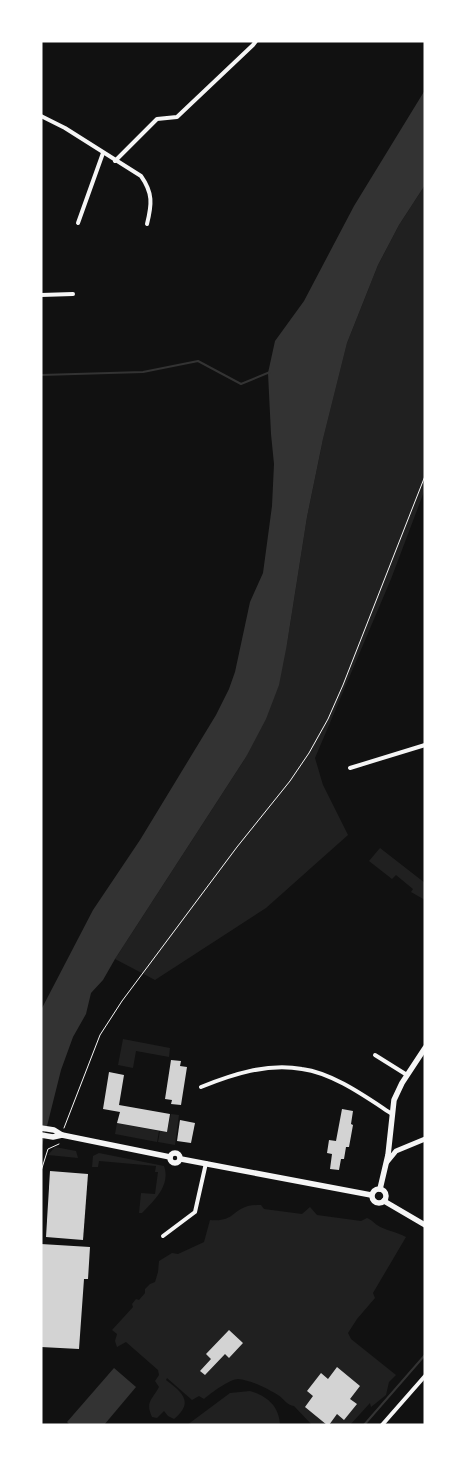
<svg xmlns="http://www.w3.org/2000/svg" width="466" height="1466" font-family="'Fira Sans Condensed',sans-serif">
  <rect width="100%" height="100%" fill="#111"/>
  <g fill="#202020">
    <polygon points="425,185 425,489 391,579 315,758 323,785 348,835 266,908 155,980 115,959 246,757 287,644 307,517 323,439 347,343 378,265 399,225"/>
    <polygon points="380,848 425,883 425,900 411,892 413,889 396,875 392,879 369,861"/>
    <polygon points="123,1039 170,1048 169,1057 136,1051 133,1068 118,1065"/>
    <polygon points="171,1114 179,1115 175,1145 158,1142 160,1131 167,1132"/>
    <polygon points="117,1123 159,1131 157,1142 115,1134"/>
    <polygon points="55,1147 76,1151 78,1158 48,1155"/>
    <path d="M99 1153 164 1166C171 1185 154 1201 142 1213H139L141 1193 155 1194 158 1172H155L156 1166 99 1161 98 1167H92L93 1156Z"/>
    <path d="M261 1205 264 1209 302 1214 310 1207 317 1215 361 1221 367 1218C372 1220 374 1223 377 1225 384 1230 397 1232 406 1237L373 1293 375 1298 357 1319 348 1333 351 1339 396 1375 389 1382 386 1395 371 1407 370 1403 350 1425H312L294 1406C287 1405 284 1399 278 1395 268 1389 251 1380 238 1379 230 1379 211 1393 204 1399L199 1396 192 1400 167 1378 166 1380C183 1393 194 1402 174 1419L168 1416 164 1411 157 1418 152 1417C145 1402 152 1400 159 1387L155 1381 159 1375 158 1370 126 1342 117 1347 115 1341 117 1334 112 1330 133 1307 132 1304 136 1299 139 1300 145 1293V1289L150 1284 155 1282 158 1272 159 1261 172 1253 178 1254 204 1242 210 1220C234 1222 231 1211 248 1206 252 1205 257 1205 261 1205Z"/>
    <path d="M250 1391C267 1396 279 1406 280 1425H187L230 1393Z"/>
  </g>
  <g fill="#333">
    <polygon points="425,90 425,185 399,225 378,265 347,343 323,439 307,517 287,644 279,685 266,719 246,757 115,959 103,980 91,993 86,1014 73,1037 61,1070 41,1150 41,1010 93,910 140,840 216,715 229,689 235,672 250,602 263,573 272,506 274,464 271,434 268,373 275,341 304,301 354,206"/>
    <polygon points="114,1368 136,1387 104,1425 70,1425 67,1422"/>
  </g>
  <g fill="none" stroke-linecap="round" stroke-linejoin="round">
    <g stroke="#333" stroke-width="2">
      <polyline points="41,375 143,372 198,361 241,384 270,372"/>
      <polyline points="364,1425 425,1355"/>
    </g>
  </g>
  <g fill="#d3d3d3">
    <polygon points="171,1060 181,1061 180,1066 187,1067 181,1105 171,1104 172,1100 165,1099"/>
    <polygon points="109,1072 124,1075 119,1105 170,1114 167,1132 117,1123 120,1112 103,1109"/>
    <polygon points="342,1109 353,1111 351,1124 353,1125 349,1147 346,1147 344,1159 341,1159 339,1170 330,1169 332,1154 327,1153 329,1140 336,1141"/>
    <polygon points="180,1120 195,1123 191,1143 177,1141"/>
    <polygon points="50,1171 88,1174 83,1240 46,1237"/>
    <polygon points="41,1244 90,1247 88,1279 84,1279 79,1349 41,1347"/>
    <polygon points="229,1330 243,1343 229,1358 225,1354 205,1375 200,1371 211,1359 206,1354"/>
    <polygon points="337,1367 360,1386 350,1399 357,1404 344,1420 337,1414 329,1425 327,1425 305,1407 313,1396 307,1391 321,1373 328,1379"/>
  </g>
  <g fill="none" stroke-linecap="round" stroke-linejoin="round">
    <g stroke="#f5f5f5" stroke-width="1">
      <polyline points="64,1128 100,1035 122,1001 237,847 290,781 309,753 328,719 343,685 425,476"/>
      <polyline points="41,1171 48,1149 59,1144"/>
    </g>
    <g stroke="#f5f5f5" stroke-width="4">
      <path d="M41 116 65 128 141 176C153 193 152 204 147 224"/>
      <polyline points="115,161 157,119 177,117 253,45 256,41"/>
      <polyline points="78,223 103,153"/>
      <polyline points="41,295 73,294"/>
      <polyline points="350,768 425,745"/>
      <polyline points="375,1055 407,1075"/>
      <path d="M201 1087C233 1074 267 1063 302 1069 333 1073 366 1097 392 1114"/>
      <polyline points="163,1236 195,1212 206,1163"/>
      <polyline points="382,1425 425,1376"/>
    </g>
    <polyline stroke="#f5f5f5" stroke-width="5" points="387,1162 396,1151 425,1139"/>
    <g stroke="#f5f5f5" stroke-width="5.5">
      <polyline points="41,1128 54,1130 62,1135"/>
      <polyline points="41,1135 53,1137 62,1135 170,1157"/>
      <circle cx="175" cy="1158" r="5"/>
      <polyline points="181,1159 371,1195"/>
      <circle cx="379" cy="1196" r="7"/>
      <polyline points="380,1189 388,1155 394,1100 402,1083 425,1048"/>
      <polyline points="384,1201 425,1225"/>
    </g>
  </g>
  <rect width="466" height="1466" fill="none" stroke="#ffffff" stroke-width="85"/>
</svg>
